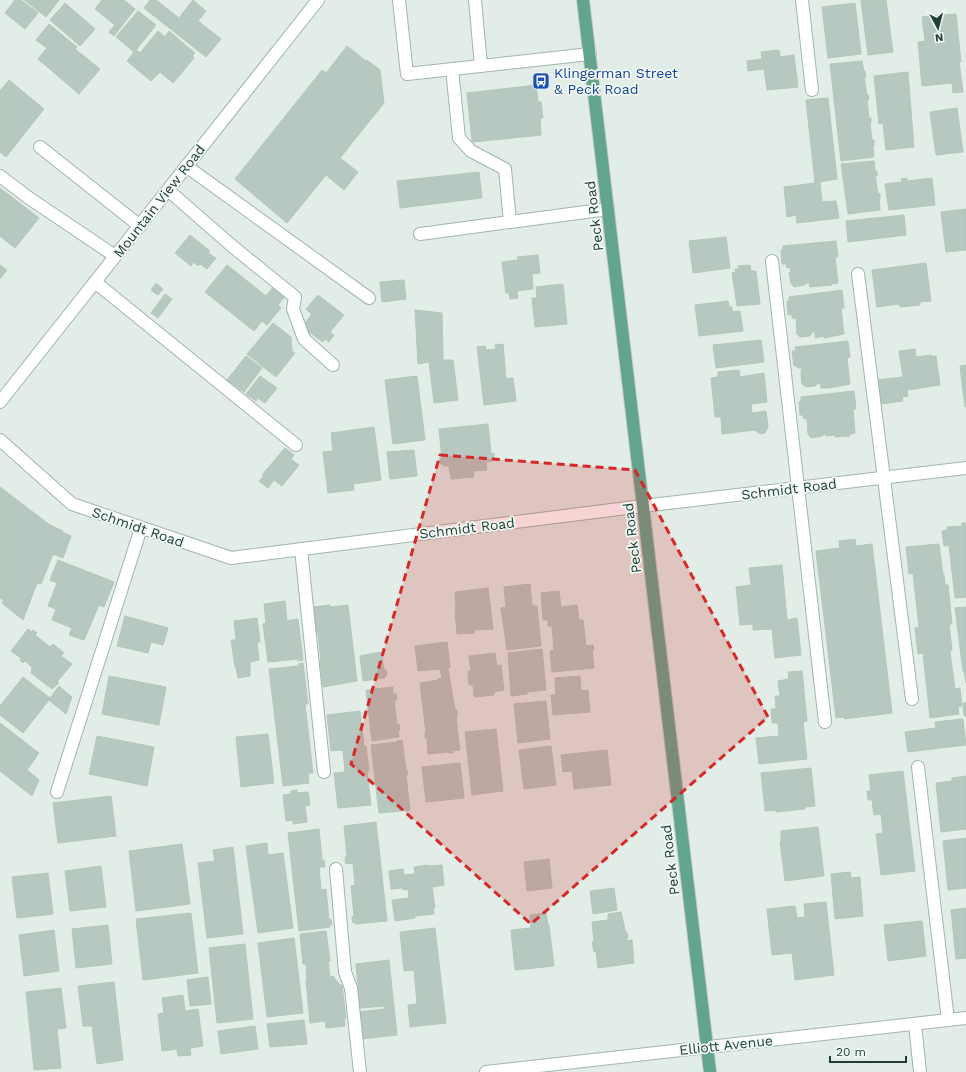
<svg xmlns="http://www.w3.org/2000/svg" width="966" height="1072" font-family="'Work Sans',sans-serif">
  <rect width="100%" height="100%" fill="#e1ede6"/>
  <g fill="#b6c8bf" stroke="#b3c7bc">
    <polygon points="15,0 21,0 38,13 25,29 5,13"/>
    <polygon points="24,0 59,0 46,17"/>
    <polygon points="102,0 124,0 135,9 114,36 109,32 115,25 95,9"/>
    <polygon points="150,0 156,0 179,18 193,0 206,11 198,21 221,39 206,57 144,8"/>
    <polygon points="861,0 886,0 893,52 868,55"/>
    <polygon points="65,3 95,29 80,46 50,20"/>
    <polygon points="855,3 861,54 828,58 822,7"/>
    <polygon points="138,11 156,25 136,50 140,53 158,31 165,37 169,31 195,53 192,56 194,58 173,83 160,72 151,81 127,61 134,52 116,37"/>
    <polygon points="956,14 961,62 959,62 963,92 953,93 952,83 922,86 918,42 925,41 922,17"/>
    <polygon points="49,24 77,47 75,49 100,69 79,94 38,59 47,48 36,40"/>
    <polygon points="347,46 366,61 367,60 380,70 384,103 340,158 358,172 344,190 326,175 287,223 235,179 322,70 326,73"/>
    <polygon points="779,50 780,57 794,55 798,87 767,90 764,69 748,71 747,61 762,59 761,52"/>
    <polygon points="862,61 864,71 865,71 866,77 864,77 867,95 868,95 869,100 867,100 869,119 871,118 871,123 870,124 872,140 874,140 874,146 873,147 874,157 841,161 830,64"/>
    <polygon points="908,72 914,147 886,150 883,123 879,124 874,76"/>
    <polygon points="9,80 44,109 6,157 0,152 0,91"/>
    <polygon points="536,85 538,102 541,102 543,118 540,118 541,135 474,142 472,141 467,93"/>
    <polygon points="828,98 837,179 820,182 822,202 836,201 839,218 797,223 796,215 787,217 784,187 815,183 806,100"/>
    <polygon points="957,108 963,152 936,155 930,112"/>
    <polygon points="874,161 875,171 877,171 877,176 875,176 878,194 880,193 880,199 879,199 880,210 848,214 841,164"/>
    <polygon points="479,172 482,198 400,208 397,181"/>
    <polygon points="907,178 907,181 932,178 935,205 889,210 885,184 902,182 901,179"/>
    <polygon points="0,188 39,218 15,248 0,236"/>
    <polygon points="966,209 966,250 946,252 941,212"/>
    <polygon points="904,215 906,235 848,242 846,221"/>
    <polygon points="190,235 210,251 208,253 216,258 207,269 200,264 198,266 194,262 191,266 175,253"/>
    <polygon points="726,237 730,268 693,273 689,241"/>
    <polygon points="836,241 838,257 835,257 838,283 831,284 832,285 810,287 809,282 804,285 794,287 791,283 789,273 791,272 790,267 787,268 786,264 782,264 781,250 783,250 783,246"/>
    <polygon points="538,255 540,273 532,274 533,289 517,291 518,298 510,299 509,293 506,293 502,262 518,260 517,257"/>
    <polygon points="926,263 931,301 920,302 920,305 900,307 899,304 877,307 872,270"/>
    <polygon points="0,265 7,270 0,279"/>
    <polygon points="227,265 266,296 273,287 285,296 278,305 281,308 267,325 262,321 254,331 205,292"/>
    <polygon points="750,265 751,271 756,271 760,304 737,306 732,273 736,272 735,269 739,269 738,266"/>
    <polygon points="404,280 406,299 382,302 380,282"/>
    <polygon points="156,283 163,289 158,295 151,290"/>
    <polygon points="563,284 567,324 535,327 532,298 537,298 536,287"/>
    <polygon points="842,290 844,308 841,308 844,334 824,338 824,336 815,338 815,331 813,331 810,336 800,337 797,334 796,318 792,318 792,314 788,315 787,301 789,301 789,297"/>
    <polygon points="165,294 172,299 158,318 151,313"/>
    <polygon points="318,295 344,315 330,332 334,335 329,342 325,339 323,342 302,327 312,314 306,309"/>
    <polygon points="728,301 729,307 732,307 732,312 740,311 743,331 699,336 695,305"/>
    <polygon points="415,310 442,313 443,360 453,360 458,400 434,403 429,362 418,364"/>
    <polygon points="273,323 291,337 292,351 295,353 276,377 247,354"/>
    <polygon points="761,340 764,362 716,368 713,345"/>
    <polygon points="848,341 850,357 847,358 850,384 829,388 821,388 820,382 815,386 806,387 802,384 801,374 802,368 798,368 797,366 794,366 792,351 796,351 795,347"/>
    <polygon points="503,344 506,379 513,378 516,401 484,405 477,347 485,346 486,350 496,349 495,345"/>
    <polygon points="915,349 916,357 932,355 932,357 936,356 940,385 907,390 908,396 902,397 903,401 880,404 877,380 903,377 899,351"/>
    <polygon points="246,356 262,368 244,392 227,380"/>
    <polygon points="966,365 966,407 965,407 960,366"/>
    <polygon points="739,370 740,377 764,373 767,402 751,404 752,413 766,411 768,427 765,433 760,434 755,430 722,434 721,417 715,417 711,378 718,377 718,372"/>
    <polygon points="260,376 277,388 265,403 258,398 256,401 246,394"/>
    <polygon points="417,376 425,440 393,444 385,380"/>
    <polygon points="854,391 856,409 853,409 855,433 850,434 850,436 835,437 835,435 826,436 826,433 822,436 811,438 808,434 807,418 804,419 803,415 800,415 799,402 801,401 801,397"/>
    <polygon points="488,424 491,454 494,453 494,458 492,458 492,461 486,462 487,470 473,471 474,477 451,479 449,466 443,466 443,464 440,464 440,459 442,459 439,429"/>
    <polygon points="374,427 381,480 353,484 354,490 328,493 323,452 333,451 331,433"/>
    <polygon points="285,448 294,455 291,459 299,465 282,486 274,480 268,488 259,481 264,476 262,475"/>
    <polygon points="414,450 417,476 390,479 387,452"/>
    <polygon points="0,487 50,525 63,531 62,532 71,536 63,558 53,554 41,584 37,583 23,620 2,603 4,601 0,598"/>
    <polygon points="962,523 966,523 966,597 955,598 949,545 944,546 942,531 947,530 947,527 962,526"/>
    <polygon points="855,539 856,546 872,544 892,713 844,719 844,717 836,718 816,551 840,548 839,541"/>
    <polygon points="939,544 943,575 944,575 945,585 948,585 952,624 949,624 952,650 950,651 951,660 955,689 960,688 962,706 958,707 959,714 930,718 923,653 918,654 915,628 919,627 913,573 909,574 906,547"/>
    <polygon points="58,560 114,582 104,607 99,605 84,640 69,635 72,628 52,620 56,609 48,606 57,583 50,580"/>
    <polygon points="782,565 787,620 797,618 801,655 775,658 772,629 753,630 753,624 740,625 736,587 751,585 749,568"/>
    <polygon points="530,584 532,606 537,606 541,646 507,650 501,608 506,607 504,587"/>
    <polygon points="488,588 493,629 474,630 474,633 457,634 455,609 456,608 455,592"/>
    <polygon points="559,591 561,607 577,605 579,620 583,620 586,646 593,645 594,650 592,650 594,668 552,672 550,651 554,650 552,626 548,626 548,620 543,620 541,593"/>
    <polygon points="285,601 287,621 298,619 303,660 298,661 298,659 268,662 263,624 266,623 264,604"/>
    <polygon points="330,605 330,607 348,605 357,681 323,687 320,661 321,661 318,633 316,633 313,607"/>
    <polygon points="966,607 966,683 964,671 963,671 955,608"/>
    <polygon points="125,616 168,628 163,645 151,642 148,653 117,646"/>
    <polygon points="257,618 260,642 257,642 259,660 250,662 250,676 238,678 236,667 235,667 231,640 236,640 234,621"/>
    <polygon points="28,629 32,632 33,630 37,633 35,635 50,647 53,644 64,653 61,656 72,664 57,682 59,683 52,689 31,673 32,667 25,661 23,663 20,660 21,658 11,651"/>
    <polygon points="447,642 450,667 448,668 455,710 457,710 457,718 456,718 460,750 453,751 453,753 449,753 448,752 428,754 427,737 425,738 425,733 426,733 420,683 438,680 438,679 442,678 440,669 418,671 415,646"/>
    <polygon points="542,649 546,690 527,692 527,694 511,696 508,653"/>
    <polygon points="381,652 384,670 386,670 387,675 385,676 385,678 363,681 360,656"/>
    <polygon points="495,653 497,666 501,665 504,690 494,692 494,695 474,697 473,685 469,685 468,671 471,671 469,656"/>
    <polygon points="303,663 308,704 305,704 313,773 308,773 309,783 283,786 269,669 299,666 298,664"/>
    <polygon points="802,671 807,721 803,722 807,759 759,764 756,738 779,736 778,723 772,723 771,709 776,709 775,696 780,696 778,681 789,679 788,672"/>
    <polygon points="109,676 166,687 159,725 102,714"/>
    <polygon points="580,676 581,691 588,690 590,712 553,715 551,695 556,695 555,678"/>
    <polygon points="23,677 50,698 59,686 72,697 66,714 49,700 23,733 0,715 0,706"/>
    <polygon points="393,687 393,694 396,694 397,700 394,700 397,724 399,724 400,730 398,730 399,737 372,741 366,690"/>
    <polygon points="546,701 550,739 518,743 514,704"/>
    <polygon points="963,703 966,703 966,716 964,716"/>
    <polygon points="360,711 364,746 366,746 369,771 367,771 371,805 338,808 334,773 345,772 343,750 331,751 327,715"/>
    <polygon points="963,719 966,745 908,752 905,732 936,728 935,722"/>
    <polygon points="0,723 39,753 27,770 39,780 32,796 0,771"/>
    <polygon points="496,729 503,791 472,795 465,732"/>
    <polygon points="268,734 274,783 241,787 236,737"/>
    <polygon points="97,736 154,747 147,786 89,774"/>
    <polygon points="402,740 406,770 407,770 408,775 406,775 410,810 379,813 371,745 397,742 397,741"/>
    <polygon points="551,746 556,785 524,789 519,750"/>
    <polygon points="607,750 611,785 574,789 572,771 563,772 561,755"/>
    <polygon points="460,763 464,798 426,802 422,767"/>
    <polygon points="811,768 815,806 805,807 805,809 776,812 776,810 765,811 761,773"/>
    <polygon points="903,771 915,871 881,875 876,834 883,833 881,814 874,815 872,800 868,800 867,791 871,791 869,775"/>
    <polygon points="966,776 966,830 966,829 941,832 936,783 952,781 952,778"/>
    <polygon points="297,790 297,793 308,792 310,805 305,806 307,822 293,824 293,820 286,821 283,795 291,794 291,791"/>
    <polygon points="111,796 116,836 58,843 53,803"/>
    <polygon points="376,822 387,921 355,924 355,922 353,923 352,917 354,916 351,886 355,885 353,863 346,864 345,857 347,857 344,826"/>
    <polygon points="818,827 824,876 785,881 780,842 781,842 781,831"/>
    <polygon points="319,829 322,860 324,860 325,867 319,867 321,890 326,889 329,920 331,919 332,924 330,925 330,927 299,931 288,833"/>
    <polygon points="966,838 966,888 948,890 943,841"/>
    <polygon points="267,843 268,855 283,853 293,928 258,933 246,846"/>
    <polygon points="182,844 190,904 136,911 129,851"/>
    <polygon points="233,847 243,934 207,938 198,863 215,861 213,850"/>
    <polygon points="549,859 552,888 527,891 524,862"/>
    <polygon points="428,865 429,866 442,865 444,885 432,887 435,908 433,908 434,914 415,916 415,918 395,921 392,900 409,898 408,889 403,890 403,888 391,889 389,871 403,869 404,875 415,874 414,867"/>
    <polygon points="101,866 106,907 70,911 65,871"/>
    <polygon points="850,872 851,878 860,877 863,916 835,919 831,874"/>
    <polygon points="48,873 53,914 17,918 12,877"/>
    <polygon points="614,888 617,910 593,914 590,891"/>
    <polygon points="826,902 834,975 795,980 792,953 772,955 767,909 795,906 797,918 805,917 804,904"/>
    <polygon points="966,908 966,958 956,959 951,910"/>
    <polygon points="621,912 625,930 627,933 628,938 625,941 632,940 634,963 598,968 596,951 594,952 592,942 594,941 592,922 608,920 608,914"/>
    <polygon points="191,913 198,973 143,980 136,919"/>
    <polygon points="546,913 548,925 549,925 554,966 515,970 511,930 531,928 530,915"/>
    <polygon points="922,921 926,956 888,961 884,925"/>
    <polygon points="108,925 112,964 76,968 72,929"/>
    <polygon points="435,928 446,1023 410,1027 408,1005 417,1004 414,970 404,971 400,932"/>
    <polygon points="54,930 59,971 24,976 19,935"/>
    <polygon points="326,931 330,961 328,961 330,977 334,976 334,978 340,985 342,985 346,1018 344,1018 345,1026 326,1028 325,1021 310,1023 306,980 307,980 306,964 303,964 300,934"/>
    <polygon points="294,938 303,1013 267,1017 258,943"/>
    <polygon points="245,944 253,1019 217,1023 209,948"/>
    <polygon points="389,960 397,1035 361,1039 358,1012 385,1009 384,1006 360,1008 356,964"/>
    <polygon points="208,977 211,1004 190,1006 187,980"/>
    <polygon points="114,982 123,1060 97,1064 92,1026 83,1026 78,986"/>
    <polygon points="61,988 66,1028 57,1029 61,1068 34,1070 26,992"/>
    <polygon points="183,995 185,1011 198,1009 203,1046 190,1048 191,1055 178,1056 177,1049 162,1051 158,1014 164,1013 162,998"/>
    <polygon points="304,1020 307,1044 270,1047 267,1024"/>
    <polygon points="255,1026 258,1049 221,1054 218,1031"/>
  </g>
  <g fill="none" stroke-linecap="round" stroke-linejoin="round">
    <g stroke="#a3b5ad" stroke-width="14">
      <g id="minor">
        <polyline points="399,0 407,74 590,54"/>
        <polyline points="475,0 481,66"/>
        <polyline points="802,0 812,90"/>
        <polyline points="452,69 459,138 471,151 505,169 510,222 608,209"/>
        <polyline points="40,147 140,226"/>
        <polyline points="186,166 369,298"/>
        <polyline points="0,176 29,198 115,256"/>
        <polyline points="168,190 232,246 295,297 293,309 304,339 333,365"/>
        <polyline points="420,234 510,222"/>
        <polyline points="772,261 825,722"/>
        <polyline points="858,274 912,699"/>
        <polyline points="95,282 296,445"/>
        <polyline points="0,402 318,0"/>
        <polyline points="0,440 72,504 231,558 643,506 966,468"/>
        <polyline points="301,549 324,772"/>
        <polyline points="918,767 948,1020"/>
        <polyline points="57,792 141,528"/>
        <polyline points="336,869 345,972 351,988 360,1072"/>
        <polyline points="915,1024 920,1072"/>
        <polyline points="486,1072 966,1018"/>
      </g>
    </g>
    <g stroke="#c1c9c6" stroke-width="14">
      <polyline id="major" points="583,0 710,1072"/>
    </g>
    <use href="#minor" stroke="#fff" stroke-width="12"/>
    <use href="#major" stroke="#63a58c" stroke-width="12"/>
  </g>
  <path fill="#d62828" fill-opacity="0.2" stroke="#d62828" stroke-width="3" stroke-dasharray="8 5" stroke-linejoin="round" d="M440 455 635 470 768 717 531 924 351 764Z"/>
  <defs>
    <g id="bus-square" transform="scale(0.9)"><rect x="-9" y="-9" width="18" height="18" rx="4" fill="#1a4fb4" stroke="#f2f9f5"/><path d="M-5-6H5V4H4V6H2V4H-2V6H-4V4H-5ZM-3.5-4V0h7V-4ZM-3.5 1.2v1.5H-2V1.2ZM2 1.2v1.5H3.5V1.2Z" fill="#fff"/></g>
  </defs>
  <g fill-rule="evenodd">
    <use href="#bus-square" x="541" y="81"/>
  </g>
  <g text-anchor="middle" stroke-width="3.5" stroke-linejoin="round" paint-order="stroke">
    <g font-size="14" fill="#164399" stroke="#f2f9f5" text-anchor="start">
      <text x="554" y="78">Klingerman Street<tspan x="554" dy="16">&amp; Peck Road</tspan></text>
    </g>
    <g font-size="14" fill="#203f33" stroke="#f2f9f5">
      <text transform="translate(159 201) rotate(-52)" y="5">Mountain View Road</text>
      <text transform="translate(594 216) rotate(-97)" y="5">Peck Road</text>
      <text transform="translate(789 489) rotate(-7)" y="5">Schmidt Road</text>
      <text transform="translate(138 527) rotate(19)" y="5">Schmidt Road</text>
      <text transform="translate(467 528) rotate(-7)" y="5">Schmidt Road</text>
      <text transform="translate(632 538) rotate(-97)" y="5">Peck Road</text>
      <text transform="translate(670 860) rotate(-97)" y="5">Peck Road</text>
      <text transform="translate(726 1045) rotate(-6)" y="5">Elliott Avenue</text>
    </g>
  </g>
  <g transform="translate(938 28) rotate(173)" stroke="#f2f9f5" stroke-width="3" paint-order="stroke">
  <path d="M0-3L7 15L0 10L-7 15Z" fill="#203f33"/>
  <text y="-6" font-size="11" font-weight="bold" text-anchor="middle" fill="#203f33">N</text>
  </g>
  <path d="M830 1056v6h76v-6" fill="none" stroke="#203f33" stroke-width="2"/>
  <text x="836" y="1056" font-size="12" fill="#203f33" stroke="#f2f9f5" stroke-width="3" paint-order="stroke">20 m</text>
</svg>
